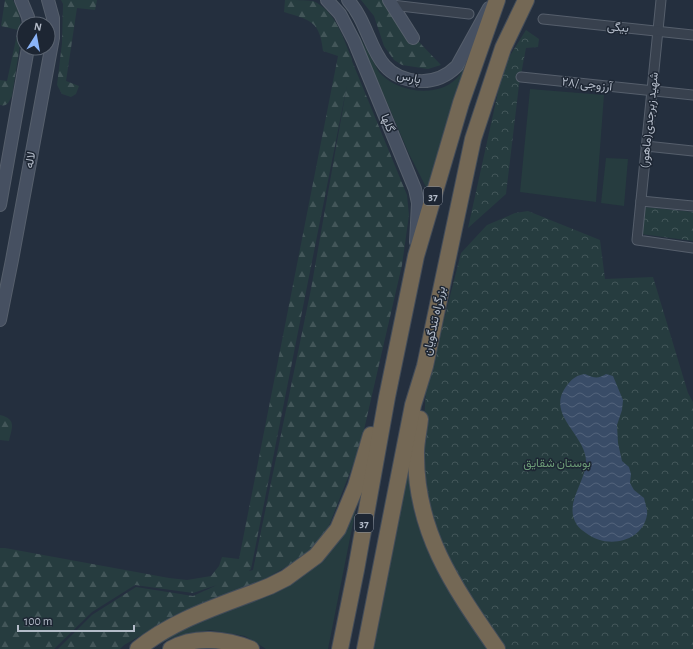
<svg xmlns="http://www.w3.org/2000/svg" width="693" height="649" font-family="'Alegreya Sans',Vazirmatn,sans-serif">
  <defs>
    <pattern id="forest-firs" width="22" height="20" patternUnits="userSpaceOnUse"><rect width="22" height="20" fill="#263c3f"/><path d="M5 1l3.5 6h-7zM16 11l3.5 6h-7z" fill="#435659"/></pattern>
    <pattern id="park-crowns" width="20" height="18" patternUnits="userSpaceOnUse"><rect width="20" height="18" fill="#263c3f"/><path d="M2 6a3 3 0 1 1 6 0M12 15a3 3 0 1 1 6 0" fill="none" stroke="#435659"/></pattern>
    <pattern id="water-waves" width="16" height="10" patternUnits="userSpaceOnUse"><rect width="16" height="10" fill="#394c67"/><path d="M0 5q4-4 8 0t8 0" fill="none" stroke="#53647b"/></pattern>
  </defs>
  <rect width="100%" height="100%" fill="#242f3e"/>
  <g fill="#263c3f">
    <path d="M356 30 379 72C396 92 437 99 457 78 465 70 469 50 473 40L427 189 409 154Z"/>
    <polygon points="530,89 604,95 596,202 520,192"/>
    <polygon points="606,158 628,159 624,206 601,203"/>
    <path d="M407 469 410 472C411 485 412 499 414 511 425 558 460 610 487 649H370Z"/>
    <polygon points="356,508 328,649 266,649 245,636 210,630 177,636 156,645 152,649 144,649 155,641 288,584 351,519"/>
  </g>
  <g fill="url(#forest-firs)" fill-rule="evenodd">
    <path d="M5 0H13L19 13 22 32 12 96C9 102 7 107 0 105V80L7 81 18 30 1 26Z"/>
    <polygon points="61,0 97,0 95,10 77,8 66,81 79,86 76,94 71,97 62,94 57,85 62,43 63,4"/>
    <path d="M285 0C292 0 308 0 313 1 336 11 343 38 352 59V61L407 195 409 215 402 265 360 447 323 541 295 562 261 581 172 618 124 645 120 649H58L92 615 136 587 193 596 217 585 193 593 135 585 92 612 54 649H0V548H5L169 578 187 580 211 576 219 566 222 557 239 559 338 56 323 51C320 21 310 20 284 12ZM347 85 311 289 253 570 249 571 251 569Z"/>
    <polygon points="361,0 385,0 420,43 441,65 428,69 402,65 394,60 384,46 374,16"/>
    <path d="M0 415C17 419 12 428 9 441L0 440Z"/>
  </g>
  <g fill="url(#park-crowns)">
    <polygon points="526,30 539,39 538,47 526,48 519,85 506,194 468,228 504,65"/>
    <polygon points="645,207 693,212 693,241 641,234"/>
    <polygon points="528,211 600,240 605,279 653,277 688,393 693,402 693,649 505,649 453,569 440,538 420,483 426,390 461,253 487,225 515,213"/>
  </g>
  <path fill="url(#water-waves)" d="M585 374C594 378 598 379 606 374L613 376 623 400 622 410 617 425 618 443 622 461 629 467 631 474 630 483 634 490 644 498C645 503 648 510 647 515 642 543 606 549 586 533 583 531 579 528 577 525 563 503 586 483 586 461 586 434 543 414 568 384 573 378 577 375 585 374Z"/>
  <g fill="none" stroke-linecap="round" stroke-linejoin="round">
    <g stroke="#565f6c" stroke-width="11">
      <g id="street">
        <polyline points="661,0 637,240 693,248"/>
        <polyline points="392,5 469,14"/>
        <polyline points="543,19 693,35"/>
        <polyline points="521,77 693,95"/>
        <polyline points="646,146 693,151"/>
        <polyline points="641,201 693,206"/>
      </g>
    </g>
    <g stroke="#565f6c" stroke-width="14">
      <g id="secondary">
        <polyline points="21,0 28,17 29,24"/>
        <polyline points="327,0 340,14 354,41 415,189 418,203 416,242"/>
        <path d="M348 0C375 30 369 77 418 81 433 82 446 77 457 66L489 8"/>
        <polyline points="389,0 413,38"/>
        <polyline points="0,205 28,48"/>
        <polyline points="0,320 12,260 53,38 53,18 48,0"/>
      </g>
    </g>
    <g stroke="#434c59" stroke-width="18">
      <g id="highway">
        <path d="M420 419C419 430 416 442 416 452 415 532 454 587 497 649"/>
        <path d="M138 649C175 618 226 604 270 586L286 578 316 556 338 529 356 486 371 435"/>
        <path d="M171 649C195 635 226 639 251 649"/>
        <polyline points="340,649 356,570 387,397 416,256 461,103 497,0"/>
        <polyline points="365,649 413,405 425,366 473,139 503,48 526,0"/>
      </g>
    </g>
    <use href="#street" stroke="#38414e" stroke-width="9"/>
    <use href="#secondary" stroke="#465061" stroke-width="12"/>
    <use href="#highway" stroke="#746855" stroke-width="16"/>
  </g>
  <g text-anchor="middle" stroke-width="3" stroke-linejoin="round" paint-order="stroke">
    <g fill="#1d2633" stroke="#878f9c" stroke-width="1">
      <rect x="424" y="187" width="18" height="18" rx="3"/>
      <rect x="355" y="514" width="18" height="18" rx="3"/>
    </g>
    <g font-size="11" font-weight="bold" fill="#b4bcc9">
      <text x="433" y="200">37</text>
      <text x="364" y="527">37</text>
    </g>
    <g font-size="12" fill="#b4bcc9" stroke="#1d2633">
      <text transform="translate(618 27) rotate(6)" y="4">بیگی</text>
      <text transform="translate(409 77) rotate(12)" y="4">پارس</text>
      <text transform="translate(587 84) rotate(6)" y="4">آرزوجی /۲۸</text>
      <text transform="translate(649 120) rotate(-84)" y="4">شهید زبرجدی(ماهور)</text>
      <text transform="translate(388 123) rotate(68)" y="4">گلها</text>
      <text transform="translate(30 160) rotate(-80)" y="4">لاله</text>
      <text transform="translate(434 321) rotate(-78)" y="4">بزرگراه تندگویان</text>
    </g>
    <g font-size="12" fill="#6b9a76" stroke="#1d2633">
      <text x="557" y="467">بوستان شقایق</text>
    </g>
  </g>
  <g transform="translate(36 36) rotate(11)"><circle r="19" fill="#1d2633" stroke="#59626f"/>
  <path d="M0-3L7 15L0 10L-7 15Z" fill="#8ab4f8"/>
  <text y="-6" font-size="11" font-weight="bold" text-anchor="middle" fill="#b4bcc9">N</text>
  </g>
  <path d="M18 625v6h116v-6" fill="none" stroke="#b4bcc9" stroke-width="2"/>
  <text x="24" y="625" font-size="12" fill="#b4bcc9" stroke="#1d2633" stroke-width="3" paint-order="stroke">100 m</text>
</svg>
